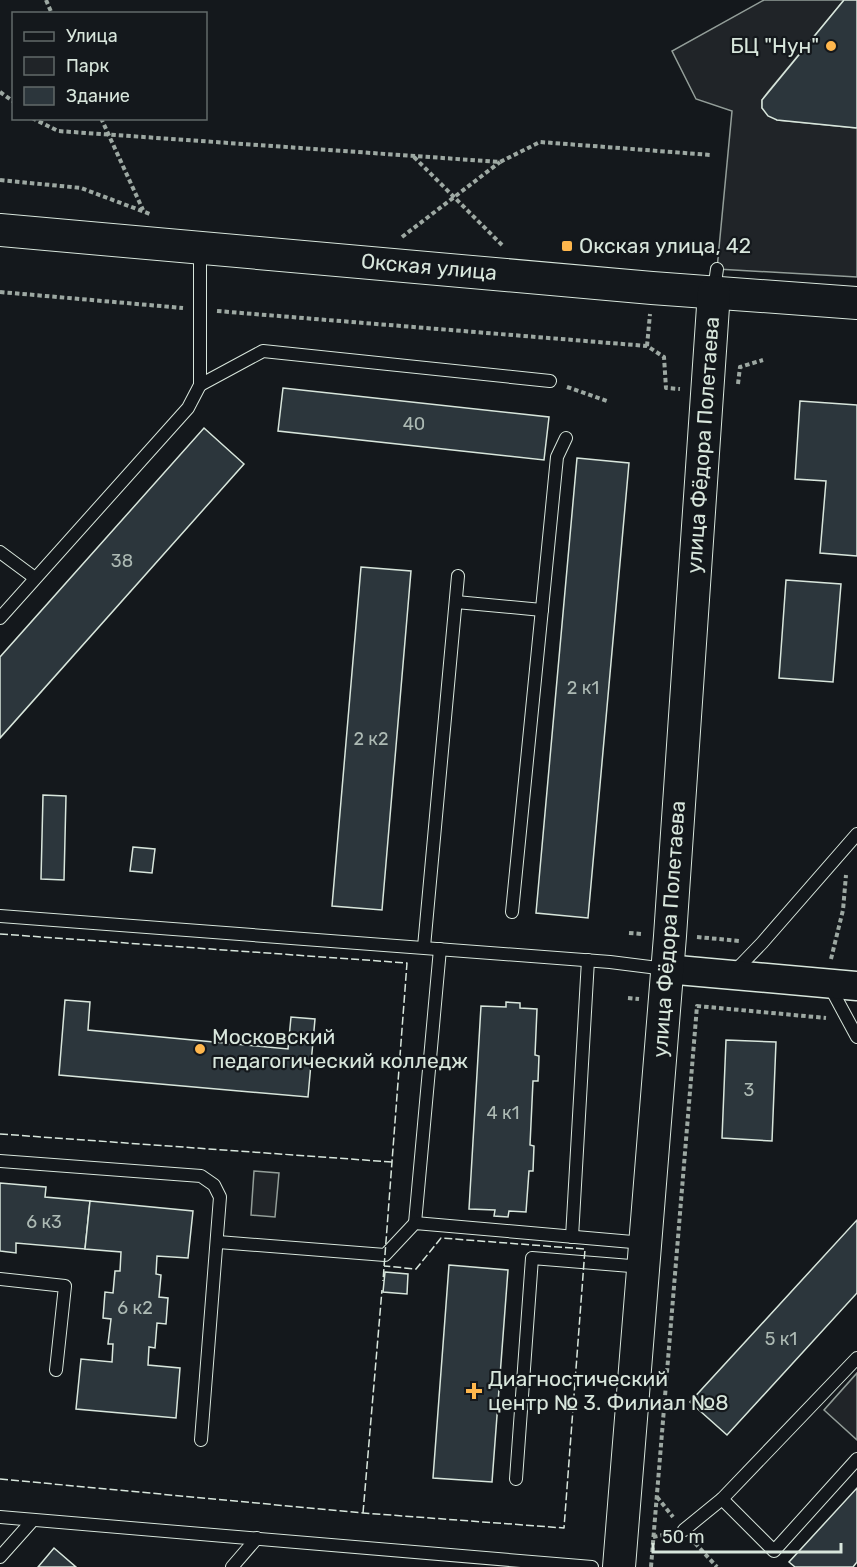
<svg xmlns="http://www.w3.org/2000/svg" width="857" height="1567" font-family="Rubik,sans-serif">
  <rect width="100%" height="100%" fill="#14181c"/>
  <g fill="#202428" stroke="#939e99" stroke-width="1.5">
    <polygon points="764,0 844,0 768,92 762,100 762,108 777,120 857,128 857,277 717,269 732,111 696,99 672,51"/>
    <polygon points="254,1171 279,1173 275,1217 251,1215"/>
    <polygon points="857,1373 857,1440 824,1410"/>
  </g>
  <g fill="#2c363c" stroke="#d8e6dc" stroke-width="1.5">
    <polygon points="844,0 857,0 857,128 777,120 768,116 762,108 762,100"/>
    <polygon points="283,388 549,417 544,460 278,431"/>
    <polygon points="800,401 857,405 857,556 820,553 826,481 795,479"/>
    <polygon points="204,428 244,464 0,738 0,657"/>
    <polygon points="577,458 629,463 588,918 536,913"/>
    <polygon points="361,567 411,571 382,910 332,906"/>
    <polygon points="786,580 841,584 833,682 779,678"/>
    <polygon points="43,795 66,796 64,880 41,879"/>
    <polygon points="133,847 155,849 152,873 130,871"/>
    <polygon points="65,1000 90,1002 88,1030 288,1049 291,1017 315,1019 308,1097 59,1075"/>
    <polygon points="506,1002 520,1003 520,1008 537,1009 535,1055 539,1056 538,1081 533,1081 530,1145 534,1146 533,1171 529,1171 526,1212 509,1211 508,1217 494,1216 495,1210 469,1209 481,1006 506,1007"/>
    <polygon points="726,1040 776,1042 772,1141 722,1138"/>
    <polygon points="0,1183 46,1187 45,1197 90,1201 85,1249 16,1243 16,1253 0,1251"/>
    <polygon points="90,1201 193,1211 188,1258 157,1256 156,1274 161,1275 159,1297 168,1298 166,1324 157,1323 155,1348 149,1347 148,1365 180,1368 176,1418 76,1409 81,1359 112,1362 113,1344 108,1344 111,1319 103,1318 105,1292 113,1293 115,1271 120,1271 121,1252 85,1249"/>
    <polygon points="857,1220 857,1293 727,1435 690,1402"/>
    <polygon points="449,1265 508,1270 492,1482 433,1478"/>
    <polygon points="385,1272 408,1274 407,1294 383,1292"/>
    <polygon points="857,1488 857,1562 853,1567 795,1567 789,1562"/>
    <polygon points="54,1548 76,1567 38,1567"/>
  </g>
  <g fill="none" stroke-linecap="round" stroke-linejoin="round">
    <g stroke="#d8e6dc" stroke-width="14">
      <g id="service">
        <polyline points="714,290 717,269"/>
        <polyline points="200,385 263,351 550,381"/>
        <polyline points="0,552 35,578"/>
        <polyline points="456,602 542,610"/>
        <polyline points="0,618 188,408 200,385 200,247"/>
        <polyline points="512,912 557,457 566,438"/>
        <polyline points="0,916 610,962 666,969"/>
        <polyline points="424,947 458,576"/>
        <polyline points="734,972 762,943 857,834"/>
        <polyline points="829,985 857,1037"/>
        <polyline points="0,1161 201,1176 214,1185 220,1197 201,1440"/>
        <polyline points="415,1223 440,949"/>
        <polyline points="572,1237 588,960"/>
        <polyline points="218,1242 385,1255 415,1223 644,1243"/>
        <polyline points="0,1279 65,1286 56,1370"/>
        <polyline points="516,1479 532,1258 643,1267"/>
        <polyline points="722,1499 774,1551 857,1459"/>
        <polyline points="0,1517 592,1567"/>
        <polyline points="684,1530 722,1499 857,1358"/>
        <polyline points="0,1557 33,1520"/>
        <polyline points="232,1567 257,1538"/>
      </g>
    </g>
    <g stroke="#d8e6dc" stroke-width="31">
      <polyline id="tertiary" points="666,969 857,986"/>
    </g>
    <g stroke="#d8e6dc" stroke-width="34">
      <g id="secondary">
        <polyline points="0,230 652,288 857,303"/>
        <polyline points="619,1567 670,936 714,292"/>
      </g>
    </g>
    <g stroke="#9da8a2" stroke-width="4" stroke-dasharray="4.5 3" stroke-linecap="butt">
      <polyline points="46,0 52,14"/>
      <polyline points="0,92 14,102"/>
      <polyline points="32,118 58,131 500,162 540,142 711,155"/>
      <polyline points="101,118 143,210"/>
      <polyline points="414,157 504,247"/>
      <polyline points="0,180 81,188 150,214"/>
      <polyline points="402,237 500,162"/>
      <polyline points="0,292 183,308"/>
      <polyline points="217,311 647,346 664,357 666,388 680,389"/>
      <polyline points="647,346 650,314"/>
      <polyline points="738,384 740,367 763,360"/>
      <polyline points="567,387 607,401"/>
      <polyline points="629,933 642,934"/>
      <polyline points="697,937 740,941"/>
      <polyline points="831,959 843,910 846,875"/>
      <polyline points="628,998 639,999"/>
      <polyline points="657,1497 673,1517"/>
      <polyline points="653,1537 668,1534"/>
      <polyline points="695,1543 717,1567"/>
      <polyline points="651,1567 697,1006 826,1018"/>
    </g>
    <use href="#service" stroke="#14181c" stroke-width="12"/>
    <use href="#tertiary" stroke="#14181c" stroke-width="28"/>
    <use href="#secondary" stroke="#14181c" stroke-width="32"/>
    <g stroke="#d8e6dc" stroke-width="1.5" stroke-dasharray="8 3" stroke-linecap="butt">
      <polyline points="0,934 407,963 383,1281"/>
      <polyline points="0,1134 392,1162"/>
      <polyline points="0,1479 363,1513 564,1528 585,1249 441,1238 416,1269 384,1266"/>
      <polyline points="363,1513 382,1290"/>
    </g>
  </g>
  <g fill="#ffb74d" stroke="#14181c" stroke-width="2">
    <circle cx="831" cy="46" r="6"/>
    <rect x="561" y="240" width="12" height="12" rx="3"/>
    <circle cx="200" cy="1049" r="6"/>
    <path d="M471 1382h6v6h6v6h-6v6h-6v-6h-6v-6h6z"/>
  </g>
  <g text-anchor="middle" stroke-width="4.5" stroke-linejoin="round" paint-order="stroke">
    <g font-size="18" fill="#adbab4">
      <text x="414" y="430">40</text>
      <text x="122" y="567">38</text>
      <text x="583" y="694">2 к1</text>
      <text x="371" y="745">2 к2</text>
      <text x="749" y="1096">3</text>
      <text x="503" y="1119">4 к1</text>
      <text x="44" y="1228">6 к3</text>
      <text x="135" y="1314">6 к2</text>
      <text x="781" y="1345">5 к1</text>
    </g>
    <g font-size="21" fill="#d8e6dc" stroke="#14181c" text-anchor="start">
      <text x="819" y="53" text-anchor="end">БЦ "Нун"</text>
      <text x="579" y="253">Окская улица, 42</text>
      <text x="212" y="1044">Московский<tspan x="212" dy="24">педагогический колледж</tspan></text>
      <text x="488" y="1386">Диагностический<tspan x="488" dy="24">центр № 3. Филиал №8</tspan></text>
    </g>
    <g font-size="21" fill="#d8e6dc" stroke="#14181c">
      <text transform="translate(429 267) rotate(5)" y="7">Окская улица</text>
      <text transform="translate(703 445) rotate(-86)" y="7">улица Фёдора Полетаева</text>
      <text transform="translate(669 929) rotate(-86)" y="7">улица Фёдора Полетаева</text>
    </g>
  </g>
  <rect x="12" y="12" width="195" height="108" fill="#14181c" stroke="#626a69" stroke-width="1.5"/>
  <rect x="24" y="32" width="30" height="9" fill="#14181c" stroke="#626a69" stroke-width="1.5"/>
  <text x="66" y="42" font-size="18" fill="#d8e6dc">Улица</text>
  <rect x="24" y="57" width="30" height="18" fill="#202428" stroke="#626a69" stroke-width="1.5"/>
  <text x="66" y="72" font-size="18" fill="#d8e6dc">Парк</text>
  <rect x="24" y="87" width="30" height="18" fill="#2c363c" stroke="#626a69" stroke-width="1.5"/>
  <text x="66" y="102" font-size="18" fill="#d8e6dc">Здание</text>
  <path d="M653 1543v9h188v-9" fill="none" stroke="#d8e6dc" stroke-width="3"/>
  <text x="662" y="1543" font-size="18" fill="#d8e6dc" stroke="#14181c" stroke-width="4.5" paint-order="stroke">50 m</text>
</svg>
